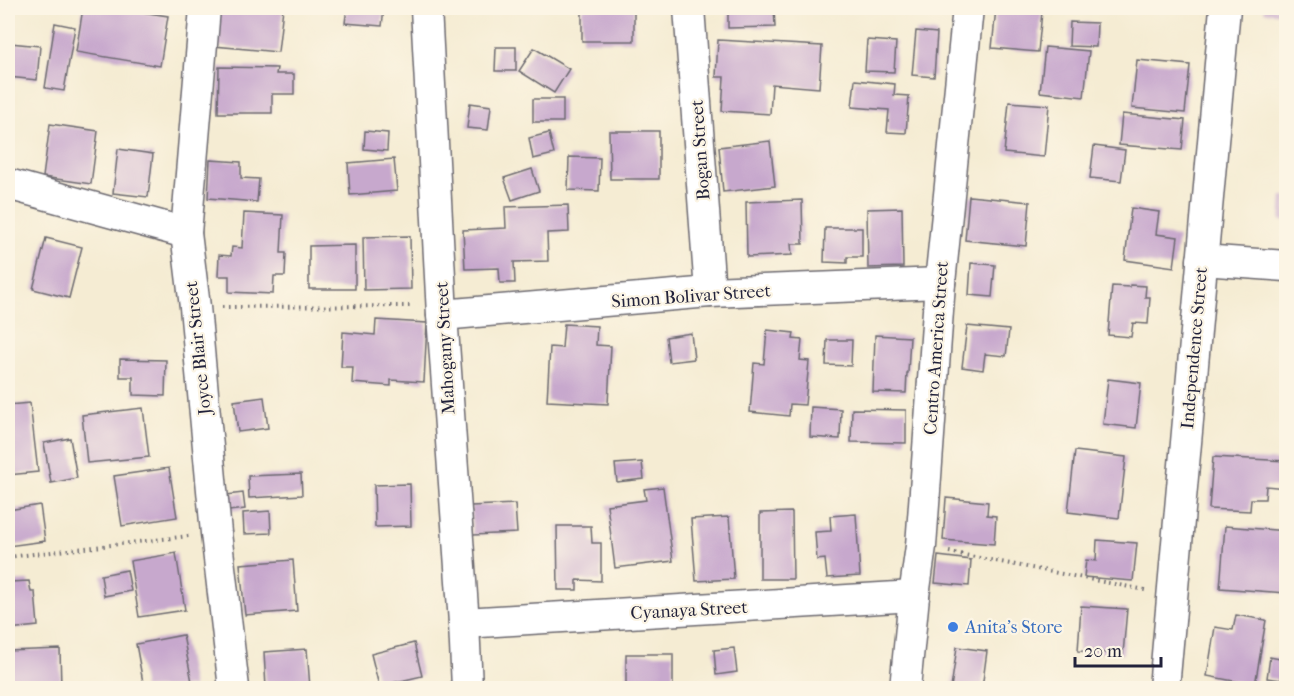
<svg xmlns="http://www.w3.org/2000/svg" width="1294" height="696" font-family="'IM FELL French Canon',serif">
  <rect width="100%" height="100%" fill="#fcf5e5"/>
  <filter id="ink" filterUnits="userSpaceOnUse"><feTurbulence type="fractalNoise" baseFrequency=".0167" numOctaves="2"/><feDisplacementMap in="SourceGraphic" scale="12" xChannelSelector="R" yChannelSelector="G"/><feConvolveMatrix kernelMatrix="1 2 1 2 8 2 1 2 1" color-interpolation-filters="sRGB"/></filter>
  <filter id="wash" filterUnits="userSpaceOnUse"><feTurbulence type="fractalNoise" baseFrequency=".008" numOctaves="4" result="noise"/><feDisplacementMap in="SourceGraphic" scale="24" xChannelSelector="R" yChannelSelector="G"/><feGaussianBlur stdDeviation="1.35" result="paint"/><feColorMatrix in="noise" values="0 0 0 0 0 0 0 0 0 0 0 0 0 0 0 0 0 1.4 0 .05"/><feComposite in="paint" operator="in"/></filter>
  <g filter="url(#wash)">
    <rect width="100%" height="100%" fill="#f5ecd3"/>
    <g id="blocks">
      <g fill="#c7a8cd">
        <polygon points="83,8 115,8 168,16 160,66 76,52"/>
        <polygon points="218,8 283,8 278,52 214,46"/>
        <polygon points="347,8 384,8 382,26 345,23"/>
        <rect x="582" y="8" width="52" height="33"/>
        <polygon points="728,8 774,8 775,27 728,28"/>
        <polygon points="996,8 1042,12 1038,52 992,48"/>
        <polygon points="1264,8 1286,8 1286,14 1264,12"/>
        <polygon points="1070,22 1097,23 1096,47 1069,46"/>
        <polygon points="55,23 75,27 64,91 45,88"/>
        <polygon points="916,31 937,33 934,77 912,75"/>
        <polygon points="718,40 822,46 819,88 772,84 770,114 722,111 724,77 716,77"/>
        <polygon points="867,40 896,42 894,72 865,71"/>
        <polygon points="10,43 40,46 37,80 8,77"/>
        <polygon points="496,47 516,47 516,71 495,71"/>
        <polygon points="1045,47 1089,51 1084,97 1040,92"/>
        <polygon points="534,48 569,69 554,93 519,71"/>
        <polygon points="1137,60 1190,65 1185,113 1132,108"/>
        <polygon points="219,67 277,68 276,74 294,74 294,94 272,94 272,113 218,113"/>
        <polygon points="855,80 895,84 894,95 909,96 906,133 887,132 889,110 852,107"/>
        <rect x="533" y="99" width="30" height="23"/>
        <polygon points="1009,102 1049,105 1044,157 1004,153"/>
        <polygon points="470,103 491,106 488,130 467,128"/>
        <polygon points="1122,114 1185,120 1182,150 1119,145"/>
        <polygon points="50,124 98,131 91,184 43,177"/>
        <polygon points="365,131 388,133 387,151 364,149"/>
        <polygon points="609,131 659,131 659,179 610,179"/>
        <polygon points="549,133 554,154 533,159 529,138"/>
        <polygon points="770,141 775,186 723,192 719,147"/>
        <polygon points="1094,146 1125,150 1121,181 1090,178"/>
        <polygon points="118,149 153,154 148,197 113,193"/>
        <polygon points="569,157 600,158 599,191 568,190"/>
        <polygon points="394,159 397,191 350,195 348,163"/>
        <polygon points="210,160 241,162 241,178 259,179 257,202 208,198"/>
        <polygon points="532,169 539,191 512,200 504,178"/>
        <polygon points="969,196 1030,202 1026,246 965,240"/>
        <polygon points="1282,196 1286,196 1286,221 1280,221"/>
        <polygon points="802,200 803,244 791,244 792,255 747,257 746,202"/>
        <polygon points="568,205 569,232 547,233 548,261 514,262 515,283 500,283 499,268 465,269 463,230 506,228 505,207"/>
        <polygon points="902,208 903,267 868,268 867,209"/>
        <polygon points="1131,208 1159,212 1156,234 1178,237 1174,267 1125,260"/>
        <polygon points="244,213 283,215 281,253 286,253 285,276 274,276 273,294 229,292 229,276 218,276 219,255 231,256 232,247 242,248"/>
        <polygon points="825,228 862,228 862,257 847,257 847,263 824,262"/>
        <polygon points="410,236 411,289 364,290 363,237"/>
        <polygon points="46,238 82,247 69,298 33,289"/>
        <polygon points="355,245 355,289 309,289 309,246"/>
        <polygon points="971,263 995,265 992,297 969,295"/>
        <polygon points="1130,285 1146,286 1145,297 1150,297 1148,324 1133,323 1131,337 1108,335 1112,286 1130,287"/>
        <polygon points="376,320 427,323 424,382 391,380 391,386 352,383 353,367 341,367 343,332 375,335"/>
        <polygon points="564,324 597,326 596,345 611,346 608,404 547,401 550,347 562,348"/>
        <polygon points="967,326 1009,330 1006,356 985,354 983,370 962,367"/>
        <polygon points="767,330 794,333 793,339 802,340 800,360 809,361 805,405 790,404 789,416 750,412 754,363 764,364"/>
        <polygon points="691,333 694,359 669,362 666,337"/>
        <polygon points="875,335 910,337 908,373 907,373 906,393 873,392"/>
        <polygon points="827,340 852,340 851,366 826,365"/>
        <polygon points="120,359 166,360 165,396 133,395 133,377 120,377"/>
        <polygon points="1108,379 1141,383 1136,428 1103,424"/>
        <polygon points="264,397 268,428 238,432 234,401"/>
        <polygon points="30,403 38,472 8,475 8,405"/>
        <polygon points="811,407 841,409 840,439 810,437"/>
        <polygon points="143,408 149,457 87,463 82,415"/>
        <polygon points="852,409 906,410 906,443 851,442"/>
        <polygon points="70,438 77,478 51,483 44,443"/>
        <polygon points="1075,451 1126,457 1119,518 1068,512"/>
        <polygon points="1213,457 1286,461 1286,488 1266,486 1265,499 1251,499 1250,511 1209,509"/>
        <polygon points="642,462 644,479 617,482 615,464"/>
        <polygon points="169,468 177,517 122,526 114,476"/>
        <polygon points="301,474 302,495 249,498 248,476"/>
        <polygon points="410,484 411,526 375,527 374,485"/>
        <polygon points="663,487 673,561 615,568 607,505 646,500 644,489"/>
        <polygon points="243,493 245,509 229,511 227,495"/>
        <polygon points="946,498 988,502 987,515 996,516 994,544 943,540"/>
        <polygon points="515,504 517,533 473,535 471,506"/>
        <polygon points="40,505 45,541 8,546 8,510"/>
        <polygon points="270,511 271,533 244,534 243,513"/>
        <polygon points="792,512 793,579 760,579 760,513"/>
        <polygon points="856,514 860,576 827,578 825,559 817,560 815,532 831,531 830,516"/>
        <polygon points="729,517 734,579 696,581 691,519"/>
        <polygon points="557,526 591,526 592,543 601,543 601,581 577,580 577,590 558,590"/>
        <polygon points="1225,526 1286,531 1286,593 1220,588"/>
        <polygon points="1097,540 1137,543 1133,581 1084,577 1086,560 1096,561"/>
        <polygon points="176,553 185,610 139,617 130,561"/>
        <polygon points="938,556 971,560 969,586 935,583"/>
        <polygon points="293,560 297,611 245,615 240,564"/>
        <polygon points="127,570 131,591 104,596 101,575"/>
        <polygon points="29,581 31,592 35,592 38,626 8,629 8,599 11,598 9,582"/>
        <polygon points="1081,606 1127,609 1123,654 1078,651"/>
        <polygon points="1236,615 1266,620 1255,685 1207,676 1215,627 1233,630"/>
        <polygon points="183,635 193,687 144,688 136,644"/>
        <polygon points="414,643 422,676 379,686 371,654"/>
        <polygon points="957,647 987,651 982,688 951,688"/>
        <polygon points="734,648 737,672 716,675 714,650"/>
        <polygon points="60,649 61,687 8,688 8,651"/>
        <polygon points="307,649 310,688 266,688 264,652"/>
        <rect x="626" y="654" width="47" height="34"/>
        <polygon points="1270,657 1285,660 1281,680 1267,678"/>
      </g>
    </g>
  </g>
  <g filter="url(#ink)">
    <use href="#blocks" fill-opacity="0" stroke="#6c6970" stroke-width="1.5"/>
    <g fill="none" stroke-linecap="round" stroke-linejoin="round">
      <g stroke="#6c6970" stroke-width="33">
        <g id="street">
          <polyline points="205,8 186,233 195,307 216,533 234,688"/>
          <polyline points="426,8 442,315 464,623 467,688"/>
          <polyline points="689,8 710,292"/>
          <polyline points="8,184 186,233"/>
          <polyline points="1202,260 1286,266"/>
          <polyline points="442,315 710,292 940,283"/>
          <polyline points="464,623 914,596"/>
          <polyline points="905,688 914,596 921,546 940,283 968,8"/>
          <polyline points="1164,688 1225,8"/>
        </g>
      </g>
      <g stroke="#6c6970" stroke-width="4" stroke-dasharray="1.5 4.5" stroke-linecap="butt">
        <polyline points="222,307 413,306"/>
        <polyline points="949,552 1145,590"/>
        <polyline points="8,557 189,536"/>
      </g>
      <use href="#street" stroke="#fff" stroke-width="30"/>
    </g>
  </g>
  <circle fill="#3f7fe0" stroke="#fcf5e5" stroke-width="2" cx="953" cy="627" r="6"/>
  <g text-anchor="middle" stroke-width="4.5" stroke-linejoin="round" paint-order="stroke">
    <g font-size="18" fill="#22223b" stroke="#fcf5e5">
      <text transform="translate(700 150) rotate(-94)" y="6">Bogan Street</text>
      <text transform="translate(691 296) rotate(-4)" y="6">Simon Bolivar Street</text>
      <text transform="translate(198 348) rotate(-96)" y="6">Joyce Blair Street</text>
      <text transform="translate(445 348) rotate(-93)" y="6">Mahogany Street</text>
      <text transform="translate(936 348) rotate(-86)" y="6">Centro America Street</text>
      <text transform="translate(1194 348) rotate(-85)" y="6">Independence Street</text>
      <text transform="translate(689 610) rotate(-3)" y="6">Cyanaya Street</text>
    </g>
    <g font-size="18" fill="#366cbe" stroke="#fcf5e5" text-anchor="start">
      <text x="965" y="633">Anita's Store</text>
    </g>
  </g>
  <rect width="1294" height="696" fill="none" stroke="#fcf5e5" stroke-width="30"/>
  <path d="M1075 657v9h86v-9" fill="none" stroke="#22223b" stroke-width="3"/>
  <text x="1084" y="657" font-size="18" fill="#22223b" stroke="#fcf5e5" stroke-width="4.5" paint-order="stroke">20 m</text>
</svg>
